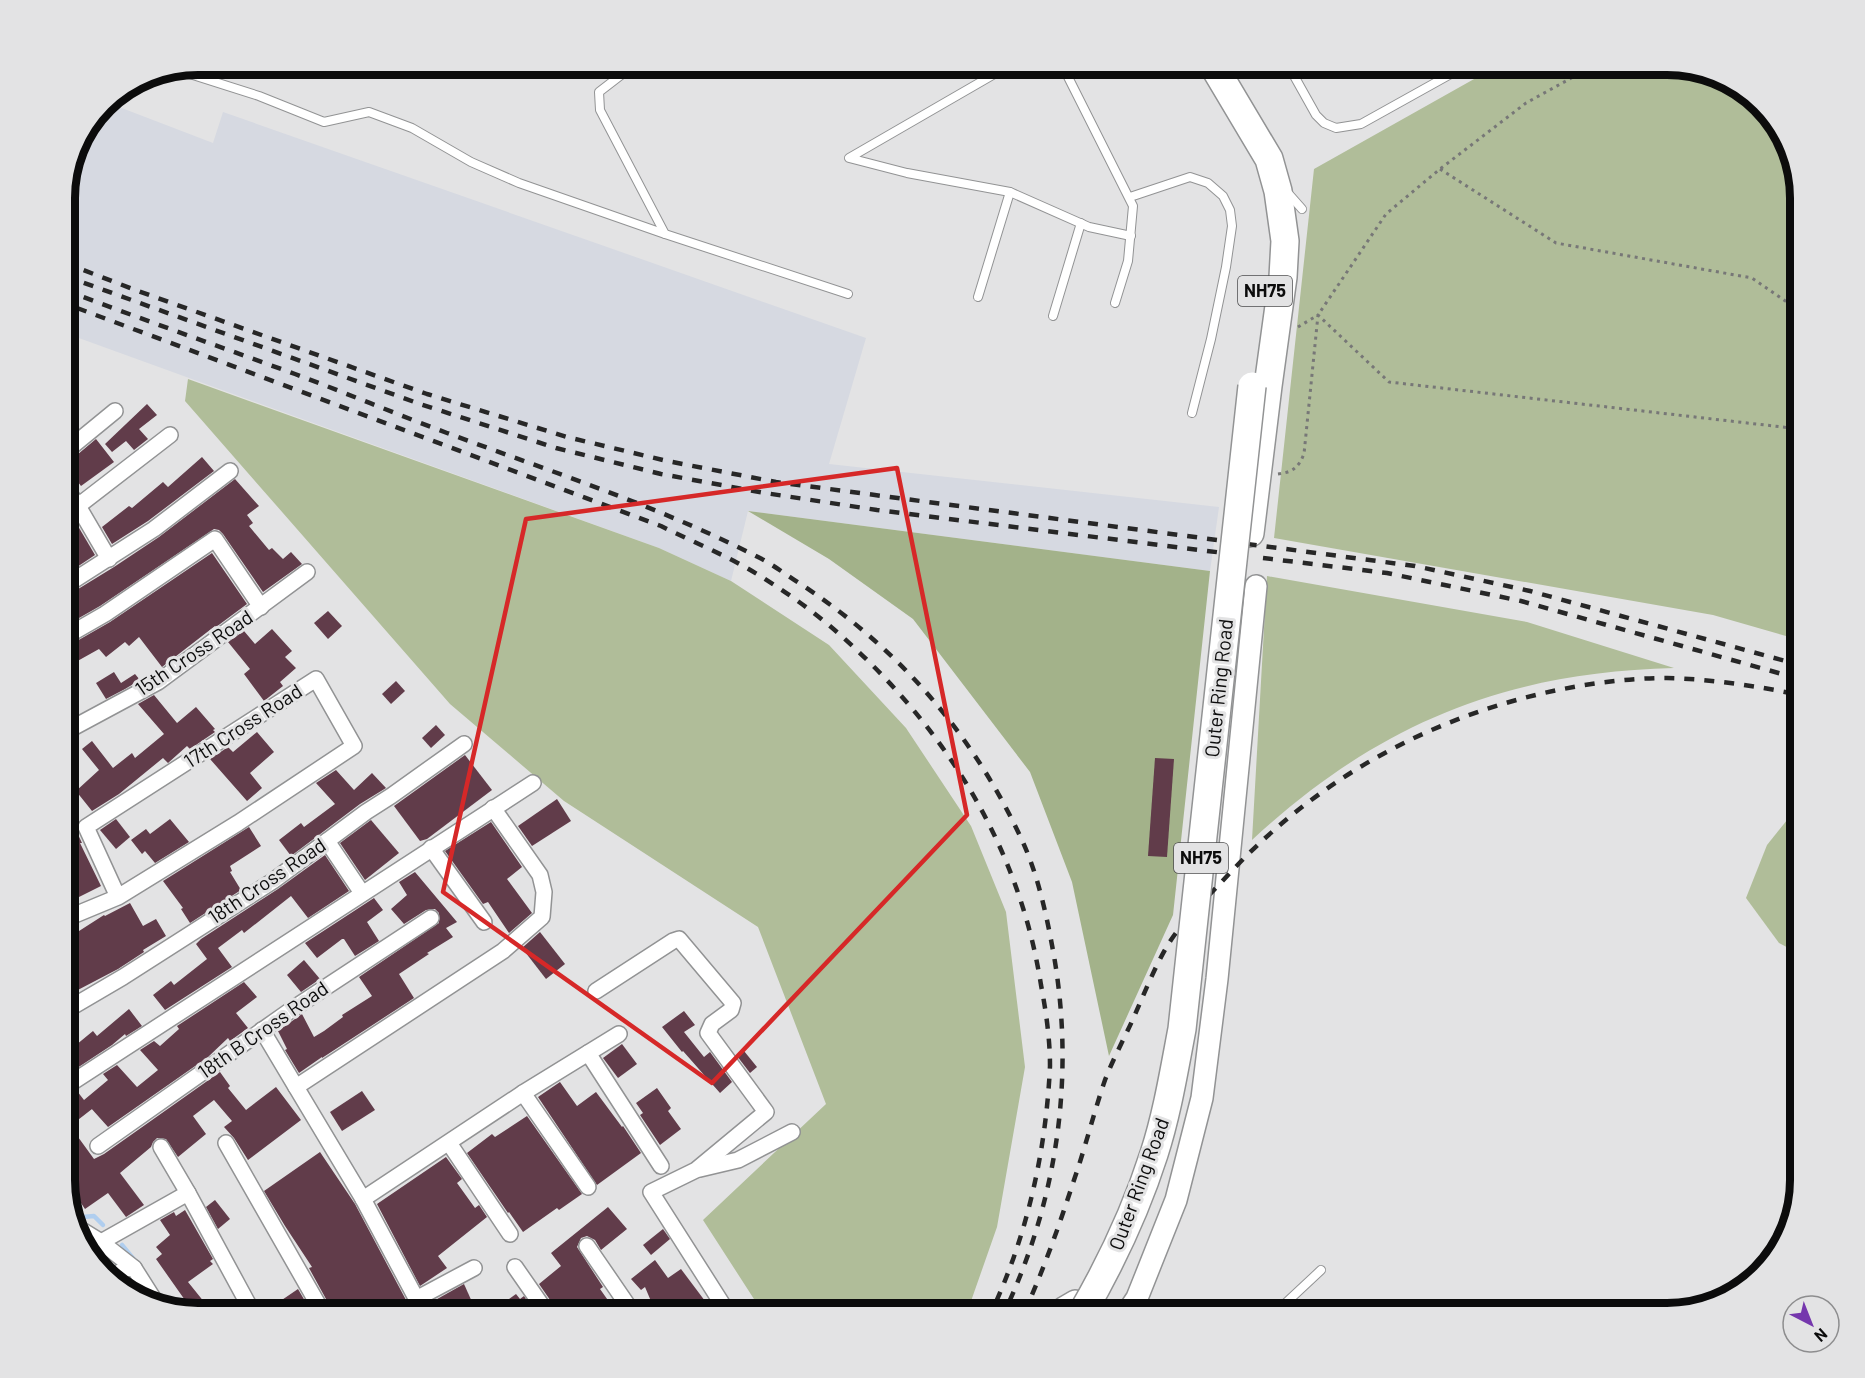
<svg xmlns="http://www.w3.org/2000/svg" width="1865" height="1378" font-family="Barlow,sans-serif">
  <rect width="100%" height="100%" fill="#e3e3e4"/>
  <polygon fill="#d6d9e1" points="106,102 213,143 223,112 866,338 829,464 1219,507 1210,571 748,511 731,581 659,548 65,333 65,189 78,139"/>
  <g fill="#b0bd99">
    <polygon points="1499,65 1668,65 1748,92 1787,139 1800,197 1800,640 1713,615 1274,538 1314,169"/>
    <polygon points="188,379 659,548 731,581 829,645 906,728 971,826 1006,912 1025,1067 997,1227 970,1304 963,1313 763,1313 703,1220 826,1104 758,927 564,801 450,704 185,401"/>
    <path d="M1267 576 1527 622 1674 668C1504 672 1376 725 1252 840Z"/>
    <polygon points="1800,804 1800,954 1779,943 1746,898 1767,845"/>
  </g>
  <g fill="#a3b28a">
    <polygon points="198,65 291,65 252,72 185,75 174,69"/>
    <polygon points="748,511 1210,571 1173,915 1109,1056 1072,882 1030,772 913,619 829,559"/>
  </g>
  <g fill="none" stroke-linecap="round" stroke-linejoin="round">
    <g stroke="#b0ceef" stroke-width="4.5">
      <polyline points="83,1217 94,1216 103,1225"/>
      <polyline points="122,1245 136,1262"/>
    </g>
  </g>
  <g fill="#613c4a">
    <polygon points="147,404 157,415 139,429 148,439 134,450 126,441 112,452 105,444"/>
    <polygon points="96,439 114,462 81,486 65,465 65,462 71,460"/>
    <polygon points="202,457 214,471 148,521 112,544 102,527 129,506 132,508 163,482 168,487"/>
    <polygon points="235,479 259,506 247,515 253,523 249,526 269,550 272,548 283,559 291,552 302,564 263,592 223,534 219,530 214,529 100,606 65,626 65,596 70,594 114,567 159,537"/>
    <polygon points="65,504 95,555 65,575"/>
    <polygon points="212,553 247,604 216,627 215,626 162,667 139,637 129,646 125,642 106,657 99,649 65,668 65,647 70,645 110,622"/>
    <polygon points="328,611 342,626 328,639 314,623"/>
    <polygon points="272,629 292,651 285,657 296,668 280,682 283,686 264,701 244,674 250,669 228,642 244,631 255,644"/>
    <polygon points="114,672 121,683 135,674 140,680 125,689 123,686 125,689 106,699 96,683"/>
    <polygon points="396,681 405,691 391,704 382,694"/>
    <polygon points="154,695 177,723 196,707 215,729 213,730 215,732 190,749 187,746 168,763 163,758 119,794 92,811 76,791 99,770 82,749 92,741 113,768 132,753 135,758 164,734 138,704"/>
    <polygon points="436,725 445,735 431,748 422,738"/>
    <polygon points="257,732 274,752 250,773 262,788 247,801 210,759 228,747 233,752"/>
    <polygon points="465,755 492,790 427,839 420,841 394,806"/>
    <polygon points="1155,758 1174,759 1167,857 1148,856"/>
    <polygon points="336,770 354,790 372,773 386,788 360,804 291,856 279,840 301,823 304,827 335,804 316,783"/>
    <polygon points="557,799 571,821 532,846 518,826"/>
    <polygon points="65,807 82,843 80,843 101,886 65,904"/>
    <polygon points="116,819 130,837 116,849 100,830"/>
    <polygon points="170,819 189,842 155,863 145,851 142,854 131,840 146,829 150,834"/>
    <polygon points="371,820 399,853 365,880 340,843"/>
    <polygon points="491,822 522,867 507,879 532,913 509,933 488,902 483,904 445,851"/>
    <polygon points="249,827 261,846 230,866 232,871 230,872 241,890 190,923 181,909 183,908 163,881"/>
    <polygon points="325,855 349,891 308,918 291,896 244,933 242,930 218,948 232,967 165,1010 153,995 171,981 174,985 207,959 196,944 201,939 278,889"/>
    <polygon points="415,872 457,922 446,928 453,937 427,953 429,954 399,974 414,998 322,1058 322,1057 299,1073 285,1050 287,1049 278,1031 302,1014 314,1037 324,1031 343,1017 342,1015 372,996 359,977 439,923 439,913 435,909 426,910 404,924 391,909 407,895 399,882"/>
    <polygon points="374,898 383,910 367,922 379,941 355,956 344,939 342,939 317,958 305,943"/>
    <polygon points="130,903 143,926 156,919 166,936 143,950 144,952 118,969 74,992 65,974 65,940 104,915 105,916"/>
    <polygon points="540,932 565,964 546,979 522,948"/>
    <polygon points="304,960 320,979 301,992 287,975"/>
    <polygon points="244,982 257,997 236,1013 248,1028 230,1041 228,1038 208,1057 108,1127 90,1107 92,1109 74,1123 65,1112 65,1097 77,1091 84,1100 108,1080 103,1074 117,1065 137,1087 158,1070 140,1050 154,1041 160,1046 179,1029 177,1026"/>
    <polygon points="129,1009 142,1026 126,1036 125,1034 112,1045 65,1076 65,1027 76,1045 93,1031 97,1036"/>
    <polygon points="684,1011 695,1025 684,1032 704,1057 710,1052 732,1082 720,1093 683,1051 682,1052 662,1027"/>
    <polygon points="622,1044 637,1064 618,1078 603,1058"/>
    <polygon points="744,1051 757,1067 750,1073 737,1056"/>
    <polygon points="220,1072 230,1086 228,1088 246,1110 276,1087 301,1120 248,1160 234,1138 224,1127 232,1121 214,1100 193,1116 206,1134 178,1157 166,1139 157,1138 153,1142 151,1147 120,1173 144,1205 126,1217 108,1193 85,1209 75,1194 78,1191 65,1171 65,1119 94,1159 104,1154"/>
    <polygon points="560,1082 577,1106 596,1092 622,1127 623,1126 641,1153 597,1185 538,1097"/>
    <polygon points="657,1088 671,1108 668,1111 681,1129 660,1145 640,1115 643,1113 636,1103"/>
    <polygon points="362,1091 375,1110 342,1131 330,1112"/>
    <polygon points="527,1116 582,1194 559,1210 557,1208 523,1232 509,1212 508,1213 467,1153 492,1134 495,1137"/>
    <polygon points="320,1152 355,1204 406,1300 388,1313 333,1313 331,1308 309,1268 312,1267 285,1226 264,1191"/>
    <polygon points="446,1157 462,1179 457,1183 475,1208 479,1205 487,1217 438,1256 447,1268 420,1286 377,1204"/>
    <polygon points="215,1200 230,1219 218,1229 206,1207"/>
    <polygon points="608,1207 627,1229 601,1250 595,1240 587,1236 581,1238 577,1247 603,1287 600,1289 617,1313 585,1313 578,1303 565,1313 557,1313 555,1307 539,1284 561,1266 551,1253"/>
    <polygon points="185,1210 213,1259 210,1261 213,1264 188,1282 213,1313 197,1313 180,1308 187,1303 156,1259 162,1254 156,1247 170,1235 160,1220 174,1212 176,1216"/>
    <polygon points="663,1229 670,1239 651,1255 643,1245"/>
    <polygon points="655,1260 668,1278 681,1269 714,1313 656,1313 645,1287 641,1290 631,1279"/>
    <polygon points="464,1284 477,1313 434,1313 430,1303"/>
    <polygon points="298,1289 312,1313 278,1313 273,1306"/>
    <polygon points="516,1294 520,1299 524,1296 533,1310 530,1313 489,1313"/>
  </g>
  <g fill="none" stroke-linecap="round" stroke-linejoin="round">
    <g stroke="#929394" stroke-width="10">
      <g id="lane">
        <polyline points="634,65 599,92 600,110 665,234 848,294"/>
        <polyline points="1010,65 849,158 907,173 1010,192 1089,227 1131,236"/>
        <polyline points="1062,65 1133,206 1128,261 1115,303"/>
        <polyline points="1288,65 1316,115 1324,123 1336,128 1361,124 1467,65"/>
        <polyline points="174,69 259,96 324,122 369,112 412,128 471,162 519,183 665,234"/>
        <polyline points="1287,192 1302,209"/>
        <polyline points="1130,197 1190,177 1208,183 1223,196 1230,210 1232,226 1226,267 1211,339 1192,413"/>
        <polyline points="978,297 1010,192"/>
        <polyline points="1053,316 1081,223"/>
        <polyline points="1275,1313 1321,1270"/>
      </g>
    </g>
    <g stroke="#929394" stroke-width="18">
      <g id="street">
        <polyline points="65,452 115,411"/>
        <polyline points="65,487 78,506 109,559"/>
        <polyline points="78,506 170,435"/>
        <polyline points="65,586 154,529 230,471"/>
        <polyline points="65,637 105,614 215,539 261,607"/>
        <polyline points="65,732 158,682 307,572"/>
        <polyline points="327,841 362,893"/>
        <polyline points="431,848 484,922"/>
        <polyline points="65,919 118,897 238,823 354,746 316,679 86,827 118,897"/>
        <polyline points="596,991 673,941 679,939 733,1003 731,1010 712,1024 708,1033 766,1112 696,1170 651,1192 728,1313"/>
        <polyline points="65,1011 123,977 273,881 366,812 391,796 464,744"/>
        <polyline points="262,1030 296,1087"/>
        <polyline points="588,1053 661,1166"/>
        <polyline points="65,1087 533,783"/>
        <polyline points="523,1093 588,1187"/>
        <polyline points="226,1143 323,1313"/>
        <polyline points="449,1143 510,1234"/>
        <polyline points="98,1146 291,1010 431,918"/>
        <polyline points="700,1169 738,1160 792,1132"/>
        <polyline points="188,1193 253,1313"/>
        <polyline points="363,1199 523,1093 619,1034"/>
        <polyline points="75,1226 101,1242 134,1268 153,1298"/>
        <polyline points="101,1242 188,1193 161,1147"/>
        <polyline points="587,1246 633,1313"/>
        <polyline points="515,1267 547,1313"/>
        <polyline points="110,1278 125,1269 134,1268"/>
        <polyline points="416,1299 474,1268"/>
        <polyline points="424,1313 363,1199 296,1087 503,951 542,917 544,892 540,875 493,808"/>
      </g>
    </g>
    <g stroke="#929394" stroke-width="24">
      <g id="secondary">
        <polyline points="1060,1313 1063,1308 1075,1301 1100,1313"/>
        <polyline points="1127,1313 1137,1298 1176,1200 1202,1098 1217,979 1256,586"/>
      </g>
    </g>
    <g stroke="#929394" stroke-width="30">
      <polyline id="highway" points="1213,65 1269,159 1278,191 1285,241 1283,277 1268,386 1250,533"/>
    </g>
    <g stroke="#777" stroke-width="3" stroke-dasharray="3 4.5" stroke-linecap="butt">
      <polyline points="1440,169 1556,243 1752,278 1800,311"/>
      <polyline points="1298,327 1318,315 1389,382 1800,429"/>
      <path d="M1278 474C1293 472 1298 468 1304 454L1318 315 1386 214 1440 169 1526 103 1595 65"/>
    </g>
    <use href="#lane" stroke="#fff" stroke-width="8"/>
    <use href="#street" stroke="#fff" stroke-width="15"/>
    <use href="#secondary" stroke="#fff" stroke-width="21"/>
    <use href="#highway" stroke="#fff" stroke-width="27"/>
    <g stroke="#272727" stroke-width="4.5" stroke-dasharray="10 10" stroke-linecap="butt">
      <polyline points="65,263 138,291 427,394 567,437 667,461 776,482 1415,566 1530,591 1800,665"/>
      <polyline points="65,276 420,404 556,448 661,474 765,493 877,510 1232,554"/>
      <path d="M65 290C141 319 218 346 295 374 346 393 396 414 447 433 552 472 658 506 758 557 772 564 785 574 799 583 897 647 971 731 1021 838 1038 874 1047 917 1054 956 1075 1078 1057 1201 1004 1313"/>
      <path d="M77 308 661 526C691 541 723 554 752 571 782 589 812 610 838 633 944 726 1019 845 1041 985 1046 1011 1050 1039 1050 1066 1046 1152 1027 1236 991 1313"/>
      <polyline points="1263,558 1387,573 1521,601 1800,679"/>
      <path d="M1024 1313C1044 1269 1060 1223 1075 1177 1086 1145 1094 1112 1105 1080 1113 1059 1124 1039 1133 1019 1144 994 1155 966 1169 943 1185 918 1208 897 1228 875 1313 783 1422 721 1544 693 1584 684 1626 678 1667 678 1711 679 1757 686 1800 695"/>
    </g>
    <g stroke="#929394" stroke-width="30" stroke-linecap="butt">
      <path id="highway-bridge" d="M1082 1313C1111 1263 1136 1210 1154 1154 1167 1114 1174 1071 1182 1029L1252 386"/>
    </g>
    <use href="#highway-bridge" stroke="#fff" stroke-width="27"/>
  </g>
  <path fill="none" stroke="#d62828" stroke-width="4.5" stroke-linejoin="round" d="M897 468 967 815 712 1083 443 892 526 519Z"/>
  <g text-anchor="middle" stroke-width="6" stroke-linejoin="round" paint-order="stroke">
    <g fill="#e3e3e4" stroke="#4c4c4d" stroke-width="1.5">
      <rect x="1238" y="276" width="54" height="30" rx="4.5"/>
      <rect x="1174" y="843" width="54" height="30" rx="4.5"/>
    </g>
    <g font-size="18" font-weight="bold" fill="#0c0c0c">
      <text x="1265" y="297">NH75</text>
      <text x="1201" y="864">NH75</text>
    </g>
    <g font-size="20" fill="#0c0c0c" stroke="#e3e3e4">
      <text transform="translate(194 653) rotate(-34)" y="7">15th Cross Road</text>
      <text transform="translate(1219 688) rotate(-84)" y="7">Outer Ring Road</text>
      <text transform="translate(243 726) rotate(-33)" y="7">17th Cross Road</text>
      <text transform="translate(267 881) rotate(-34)" y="7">18th Cross Road</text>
      <text transform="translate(263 1030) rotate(-35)" y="7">18th B Cross Road</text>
      <text transform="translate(1139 1184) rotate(-70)" y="7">Outer Ring Road</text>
    </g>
  </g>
  <path d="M0 0H1865V1378H0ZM198 75H1667A123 123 0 0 1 1790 198V1180A123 123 0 0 1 1667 1303H198A123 123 0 0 1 75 1180V198A123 123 0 0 1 198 75Z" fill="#e3e3e4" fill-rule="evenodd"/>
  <path fill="none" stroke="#0c0c0c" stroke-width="8" d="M198 75H1667A123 123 0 0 1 1790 198V1180A123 123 0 0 1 1667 1303H198A123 123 0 0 1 75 1180V198A123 123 0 0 1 198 75Z"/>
  <g transform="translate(1811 1324) rotate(138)"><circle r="28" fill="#e3e3e4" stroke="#8d8d8e" stroke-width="1.5"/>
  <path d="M0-4.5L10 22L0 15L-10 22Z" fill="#7537ad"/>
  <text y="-9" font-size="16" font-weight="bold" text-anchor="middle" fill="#0c0c0c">N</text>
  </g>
</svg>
